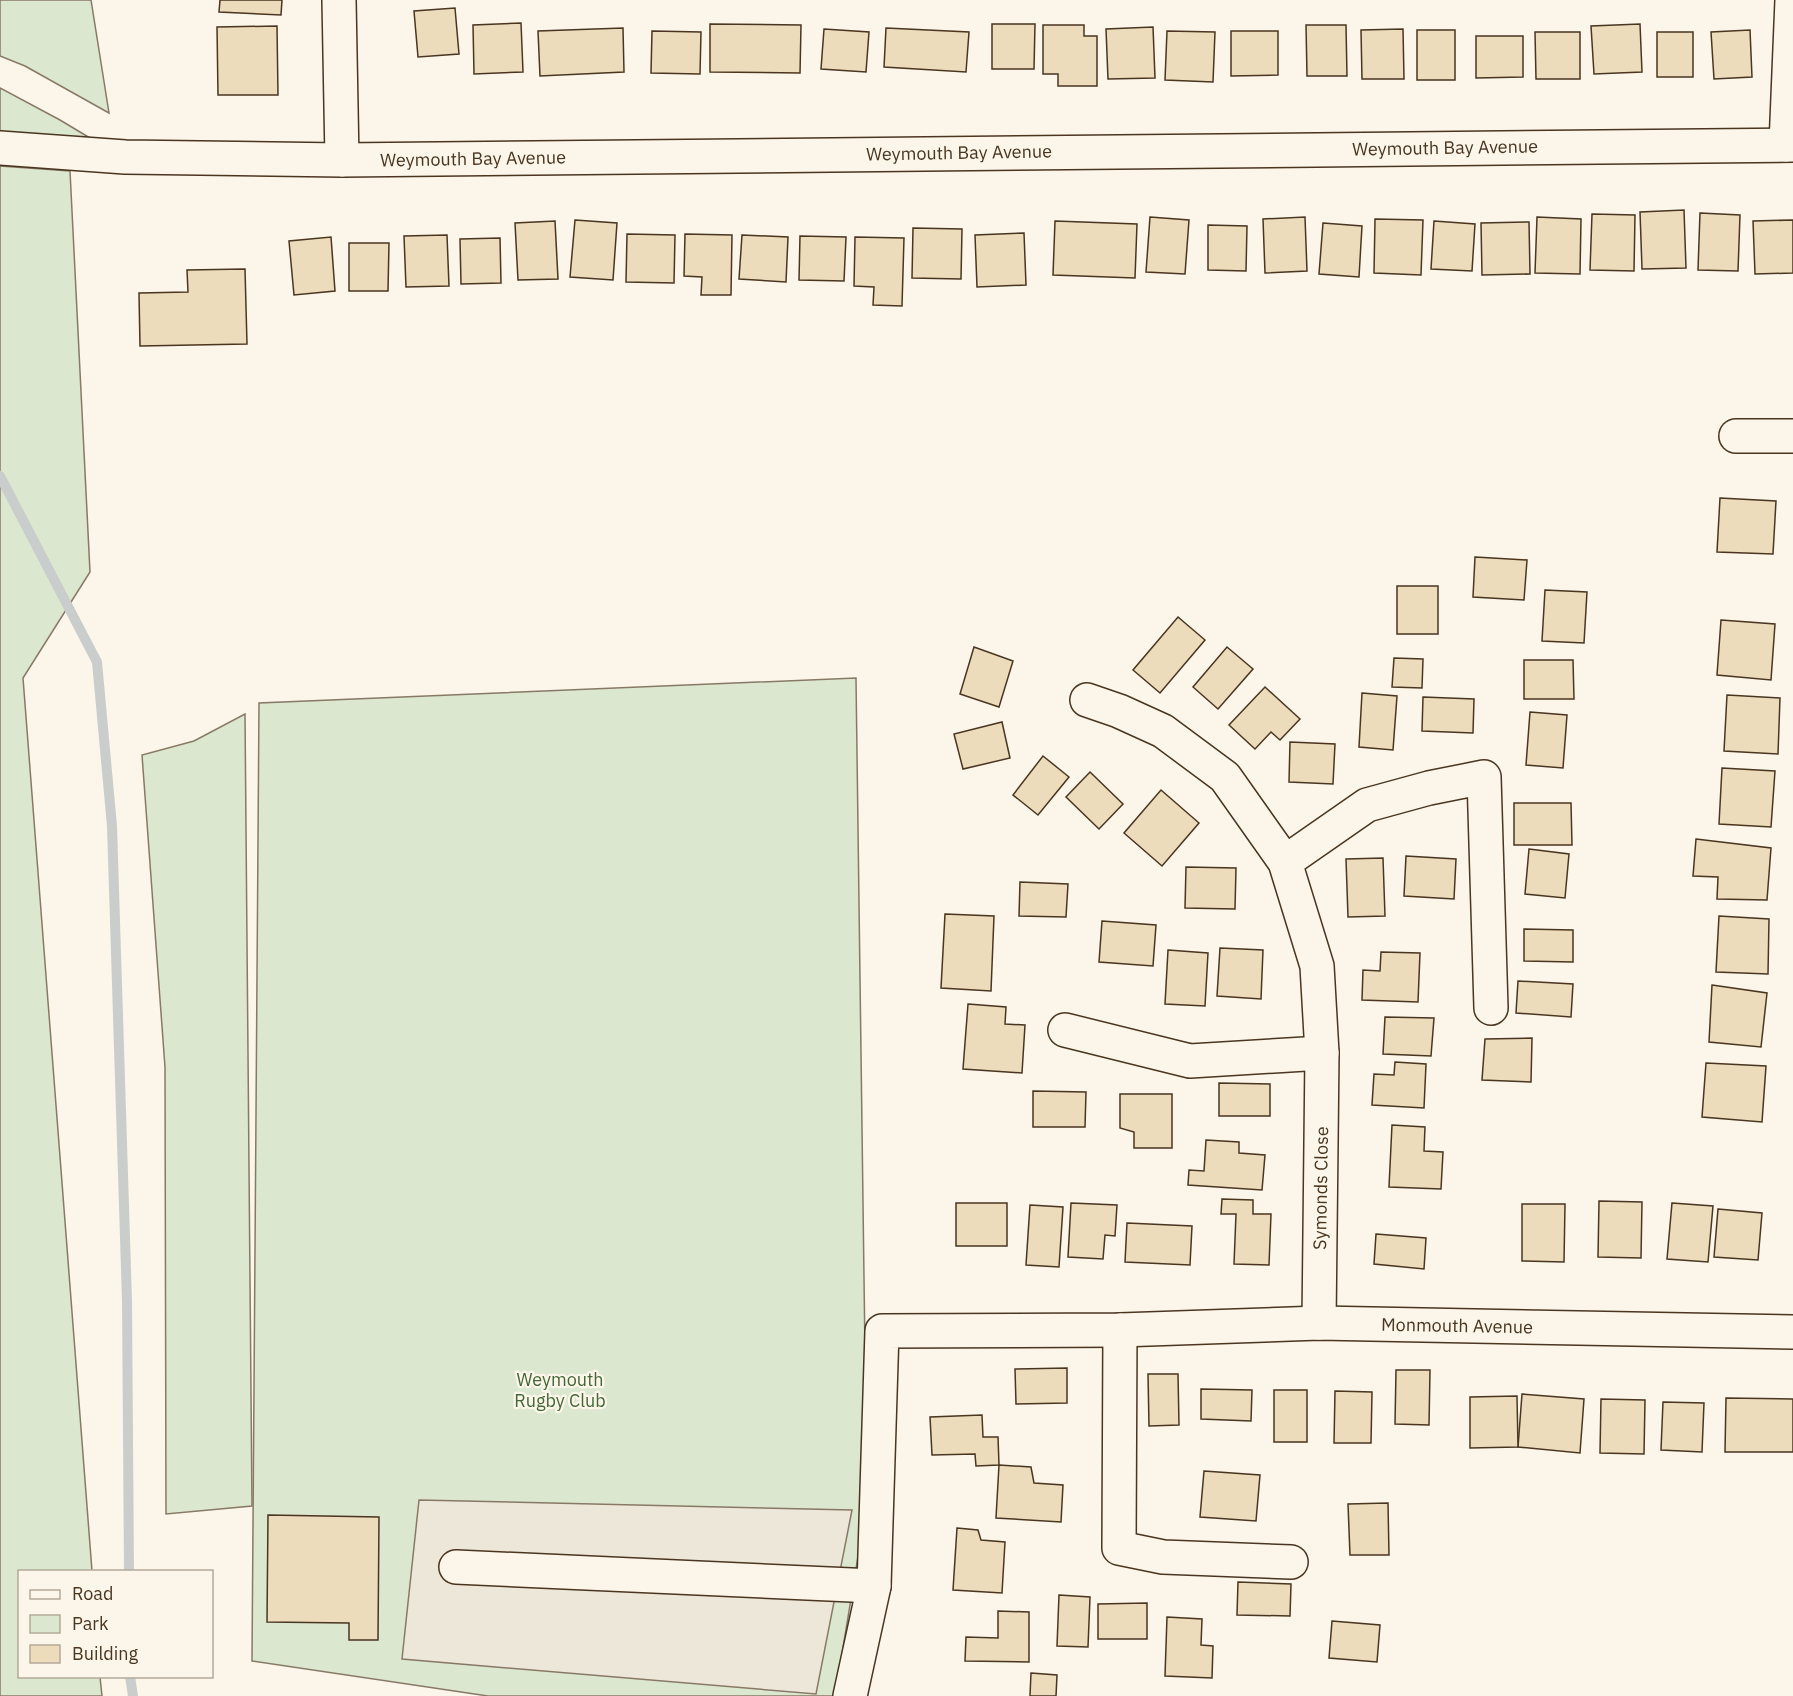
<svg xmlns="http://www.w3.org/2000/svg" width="1793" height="1696" font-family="'IBM Plex Sans',sans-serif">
  <rect width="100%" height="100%" fill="#fbf6e9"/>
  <g fill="#dce7d0" stroke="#887966" stroke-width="1.5">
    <polygon points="0,0 91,0 109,113 25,66 0,56"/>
    <polygon points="0,88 60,120 100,144 0,136"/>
    <polygon points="0,166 70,171 90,572 23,678 92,1571 20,1572 20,1676 100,1677 102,1696 0,1696"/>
    <polygon points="856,678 867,1502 835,1696 488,1696 252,1661 259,703"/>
    <polygon points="245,714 252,1506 166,1514 165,1067 142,755 194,741"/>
  </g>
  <polygon fill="#ede7d9" stroke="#887966" stroke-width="1.5" points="419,1500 852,1510 816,1694 402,1659"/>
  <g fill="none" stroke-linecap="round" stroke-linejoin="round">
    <g stroke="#c9cecd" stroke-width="10">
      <polyline points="0,476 97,662 112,826 127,1301 129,1572"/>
      <polyline points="130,1676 133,1696"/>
    </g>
  </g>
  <g fill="#ecdcbc" stroke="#4a3520" stroke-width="1.5">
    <polygon points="220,0 282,0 281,15 219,12"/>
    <polygon points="455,8 459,54 418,57 414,11"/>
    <polygon points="521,23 523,72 474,74 473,25"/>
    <polygon points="710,24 801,25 800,73 710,72"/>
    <polygon points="992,24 1035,24 1034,69 992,69"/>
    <polygon points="1640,24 1642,72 1594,74 1591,26"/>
    <polygon points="1043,25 1084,25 1084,36 1097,36 1097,86 1058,86 1058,74 1043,74"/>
    <polygon points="1306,25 1346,25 1347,76 1307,76"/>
    <polygon points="277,26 278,95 218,95 217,27"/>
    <polygon points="1153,27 1155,78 1108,79 1106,29"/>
    <polygon points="623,28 624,72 540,76 538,31"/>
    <polygon points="886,28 969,32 966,72 884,67"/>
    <polygon points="824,29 869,32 866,72 821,69"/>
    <polygon points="1403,29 1404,79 1362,79 1361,30"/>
    <rect x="1417" y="30" width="38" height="50"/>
    <polygon points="1750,30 1752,77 1714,79 1711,32"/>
    <polygon points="652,31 701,32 700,74 651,73"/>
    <polygon points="1167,31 1215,32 1213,82 1165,80"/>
    <polygon points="1231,31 1278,31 1278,75 1231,76"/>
    <polygon points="1535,32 1580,32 1580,79 1536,79"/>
    <rect x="1657" y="32" width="36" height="45"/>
    <polygon points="1476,36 1523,36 1523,77 1476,78"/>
    <polygon points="1684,210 1686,268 1642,269 1640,212"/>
    <polygon points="1700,213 1740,215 1738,271 1698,270"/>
    <polygon points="1592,214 1635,215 1634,271 1590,270"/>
    <polygon points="1150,217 1189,220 1185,274 1146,272"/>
    <polygon points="1305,217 1307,271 1265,273 1263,219"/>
    <polygon points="1537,217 1581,219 1580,274 1535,273"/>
    <polygon points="1375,219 1423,220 1421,275 1374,273"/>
    <polygon points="575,220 617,223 613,280 570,277"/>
    <polygon points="1793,220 1793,273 1755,274 1753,221"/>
    <polygon points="555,221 558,279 518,280 515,223"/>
    <polygon points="1055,221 1137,224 1135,278 1053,275"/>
    <polygon points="1434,221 1475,224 1472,271 1431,269"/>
    <polygon points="1529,222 1530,274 1482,275 1481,223"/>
    <polygon points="1323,223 1362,226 1359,277 1319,274"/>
    <polygon points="1208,225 1247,226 1246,271 1208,270"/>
    <polygon points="913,228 962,229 961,279 912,278"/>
    <polygon points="1024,233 1026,285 977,287 975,235"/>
    <polygon points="627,234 675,235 674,283 626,282"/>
    <polygon points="685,234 732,235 731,295 701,295 702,277 684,276"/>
    <polygon points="447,235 449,286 406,287 404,236"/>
    <polygon points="742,235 788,237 786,282 739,279"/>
    <polygon points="800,236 846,237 844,281 799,280"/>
    <polygon points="331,237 335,291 294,295 289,241"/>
    <polygon points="855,237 904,238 902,306 873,305 874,287 854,286"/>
    <polygon points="500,238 501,283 461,284 460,239"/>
    <polygon points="349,243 389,243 388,291 349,291"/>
    <polygon points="245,269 247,344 140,346 139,293 188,292 187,270"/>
    <polygon points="1720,498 1776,501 1773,554 1717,552"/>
    <polygon points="1475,557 1527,560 1524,600 1473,597"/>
    <rect x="1397" y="586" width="41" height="48"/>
    <polygon points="1545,590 1587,592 1584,643 1542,641"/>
    <polygon points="1178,617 1205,640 1160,693 1133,670"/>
    <polygon points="1721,620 1775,624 1771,680 1717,675"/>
    <polygon points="974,647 1013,661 999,707 960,694"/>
    <polygon points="1227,647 1253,669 1218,709 1193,687"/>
    <polygon points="1394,658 1423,659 1422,688 1392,687"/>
    <polygon points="1524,660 1573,660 1574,699 1524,699"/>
    <polygon points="1265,687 1300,719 1280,740 1271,732 1255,749 1229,725"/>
    <polygon points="1362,693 1397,696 1393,750 1359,747"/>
    <polygon points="1727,695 1780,698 1778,754 1724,751"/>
    <polygon points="1423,697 1474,699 1473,733 1422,731"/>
    <polygon points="1530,712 1567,715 1563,768 1526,765"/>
    <polygon points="1002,722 1010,758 963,769 954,734"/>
    <polygon points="1290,742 1335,744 1333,784 1289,782"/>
    <polygon points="1043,756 1069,777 1038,815 1013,795"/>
    <polygon points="1722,768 1775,771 1771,827 1719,824"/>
    <polygon points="1090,772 1123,804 1099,829 1066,797"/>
    <polygon points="1161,790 1199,823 1162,866 1124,833"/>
    <polygon points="1514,803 1571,803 1572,845 1514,845"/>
    <polygon points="1696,839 1771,848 1767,900 1717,899 1718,877 1693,876"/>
    <polygon points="1529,849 1569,854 1565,898 1525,894"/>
    <polygon points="1406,856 1456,859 1454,899 1404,896"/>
    <polygon points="1383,858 1385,916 1348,917 1346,859"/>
    <polygon points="1186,867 1236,868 1235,909 1185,908"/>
    <polygon points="1020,882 1068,884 1066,917 1019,916"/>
    <polygon points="945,914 994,916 991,991 941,988"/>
    <polygon points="1719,916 1769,919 1768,974 1716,972"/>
    <polygon points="1102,921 1156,925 1153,966 1099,962"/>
    <polygon points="1524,929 1573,930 1573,962 1524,961"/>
    <polygon points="1220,948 1263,950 1261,999 1217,996"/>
    <polygon points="1168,950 1208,953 1205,1006 1165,1004"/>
    <polygon points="1381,952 1420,953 1418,1002 1362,1000 1363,970 1380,971"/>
    <polygon points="1518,981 1573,984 1571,1017 1516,1013"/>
    <polygon points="1712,985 1767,993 1761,1047 1709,1042"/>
    <polygon points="968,1004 1006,1007 1005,1024 1025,1025 1022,1073 963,1069"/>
    <polygon points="1385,1017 1434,1018 1431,1056 1383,1054"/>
    <polygon points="1532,1038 1531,1082 1482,1080 1485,1039"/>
    <polygon points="1395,1062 1426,1064 1424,1108 1372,1105 1374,1074 1394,1075"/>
    <polygon points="1706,1063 1766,1066 1762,1122 1702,1117"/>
    <polygon points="1219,1083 1270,1084 1270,1116 1219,1116"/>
    <polygon points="1033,1091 1086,1092 1085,1127 1033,1127"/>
    <polygon points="1120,1094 1172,1094 1172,1148 1134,1148 1134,1132 1120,1128"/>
    <polygon points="1392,1125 1425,1127 1424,1151 1443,1152 1441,1189 1389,1187"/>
    <polygon points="1206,1140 1239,1142 1239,1153 1265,1155 1262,1190 1188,1185 1189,1170 1204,1171"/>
    <polygon points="1222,1199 1253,1200 1253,1214 1271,1214 1269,1265 1234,1264 1236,1214 1221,1214"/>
    <polygon points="1599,1201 1642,1202 1641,1258 1598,1257"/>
    <rect x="956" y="1203" width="51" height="43"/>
    <polygon points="1071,1203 1117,1205 1115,1236 1105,1235 1103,1259 1068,1257"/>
    <polygon points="1672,1203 1713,1206 1708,1262 1667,1259"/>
    <polygon points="1522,1204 1565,1204 1564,1262 1522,1261"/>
    <polygon points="1030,1205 1063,1207 1059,1267 1026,1265"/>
    <polygon points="1718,1209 1762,1213 1758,1260 1714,1257"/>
    <polygon points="1127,1223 1192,1226 1190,1265 1125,1262"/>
    <polygon points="1376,1234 1426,1238 1424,1269 1374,1264"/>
    <polygon points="1067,1368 1067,1403 1016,1404 1015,1369"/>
    <polygon points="1396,1370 1430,1370 1429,1425 1395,1424"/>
    <polygon points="1148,1374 1178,1374 1179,1425 1149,1426"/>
    <polygon points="1201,1389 1252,1390 1251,1421 1201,1419"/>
    <rect x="1274" y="1390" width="33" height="52"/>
    <polygon points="1335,1391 1372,1392 1371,1443 1334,1443"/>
    <polygon points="1522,1394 1584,1399 1580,1453 1518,1447"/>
    <polygon points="1517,1396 1518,1447 1470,1448 1470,1397"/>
    <polygon points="1726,1398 1793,1399 1793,1452 1725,1452"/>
    <polygon points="1601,1399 1645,1400 1644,1454 1600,1453"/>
    <polygon points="1663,1402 1704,1403 1702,1452 1661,1450"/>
    <polygon points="982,1415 983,1437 998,1437 999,1465 976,1466 975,1454 932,1455 930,1417"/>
    <polygon points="999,1465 1031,1467 1034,1483 1063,1485 1061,1522 996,1518"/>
    <polygon points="1204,1471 1260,1475 1256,1521 1200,1517"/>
    <polygon points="1388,1503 1389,1555 1350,1555 1348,1504"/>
    <polygon points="268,1515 379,1517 378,1640 349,1640 349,1623 267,1622"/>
    <polygon points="957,1528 978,1530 981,1540 1005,1542 1002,1593 953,1590"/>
    <polygon points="1238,1582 1291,1584 1290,1616 1237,1615"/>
    <polygon points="1059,1595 1090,1597 1088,1647 1057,1646"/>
    <polygon points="1147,1603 1147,1639 1098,1639 1098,1604"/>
    <polygon points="998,1611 1029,1612 1029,1662 965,1661 966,1637 998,1638"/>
    <polygon points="1167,1617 1202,1619 1201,1645 1213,1646 1212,1678 1165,1676"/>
    <polygon points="1332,1621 1380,1625 1377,1662 1329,1658"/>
    <polygon points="1031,1673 1057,1675 1056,1696 1030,1696"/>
  </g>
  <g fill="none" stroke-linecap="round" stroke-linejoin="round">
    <g stroke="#4a3520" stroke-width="36">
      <g id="minor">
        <polyline points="339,0 342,160"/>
        <polyline points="1786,145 1792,0"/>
        <polyline points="0,148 125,157 342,160 1793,145"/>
        <polyline points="1736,436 1793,436"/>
        <polyline points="1087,700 1119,711 1163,731 1225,777 1285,862 1317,966 1322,1053 1319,1323"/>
        <polyline points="1285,862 1367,805 1429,788 1484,777 1491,1008"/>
        <polyline points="1065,1030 1190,1061 1322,1053"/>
        <polyline points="1120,1330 1119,1548 1163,1557 1291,1562"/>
        <polyline points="456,1567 874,1586"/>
        <polyline points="850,1696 874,1586 882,1331 1120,1330 1319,1323 1793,1332"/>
      </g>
    </g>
    <use href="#minor" stroke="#fbf6e9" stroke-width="33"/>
  </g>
  <g text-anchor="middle" stroke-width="4.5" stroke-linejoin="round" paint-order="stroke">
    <g font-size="18" fill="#4a3520" stroke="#fbf6e9">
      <text transform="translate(1445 148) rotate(-1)" y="6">Weymouth Bay Avenue</text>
      <text transform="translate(959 153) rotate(-1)" y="6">Weymouth Bay Avenue</text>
      <text transform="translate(473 159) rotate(-1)" y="6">Weymouth Bay Avenue</text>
      <text transform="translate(1321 1188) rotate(-89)" y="6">Symonds Close</text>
      <text transform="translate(1457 1326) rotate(1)" y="6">Monmouth Avenue</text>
    </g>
    <g font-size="18" fill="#436837" stroke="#fbf6e9">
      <text x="560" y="1386">Weymouth<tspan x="560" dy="21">Rugby Club</tspan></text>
    </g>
  </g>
  <rect x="18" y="1570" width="195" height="108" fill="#fbf6e9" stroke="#b4a999" stroke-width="1.5"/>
  <rect x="30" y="1590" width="30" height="9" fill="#fbf6e9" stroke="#b4a999" stroke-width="1.5"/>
  <text x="72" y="1600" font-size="18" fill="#4a3520">Road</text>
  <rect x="30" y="1615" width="30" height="18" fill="#dce7d0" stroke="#b4a999" stroke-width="1.5"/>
  <text x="72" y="1630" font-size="18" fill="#4a3520">Park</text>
  <rect x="30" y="1645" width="30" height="18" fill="#ecdcbc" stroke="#b4a999" stroke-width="1.5"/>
  <text x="72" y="1660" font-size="18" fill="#4a3520">Building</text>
</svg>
